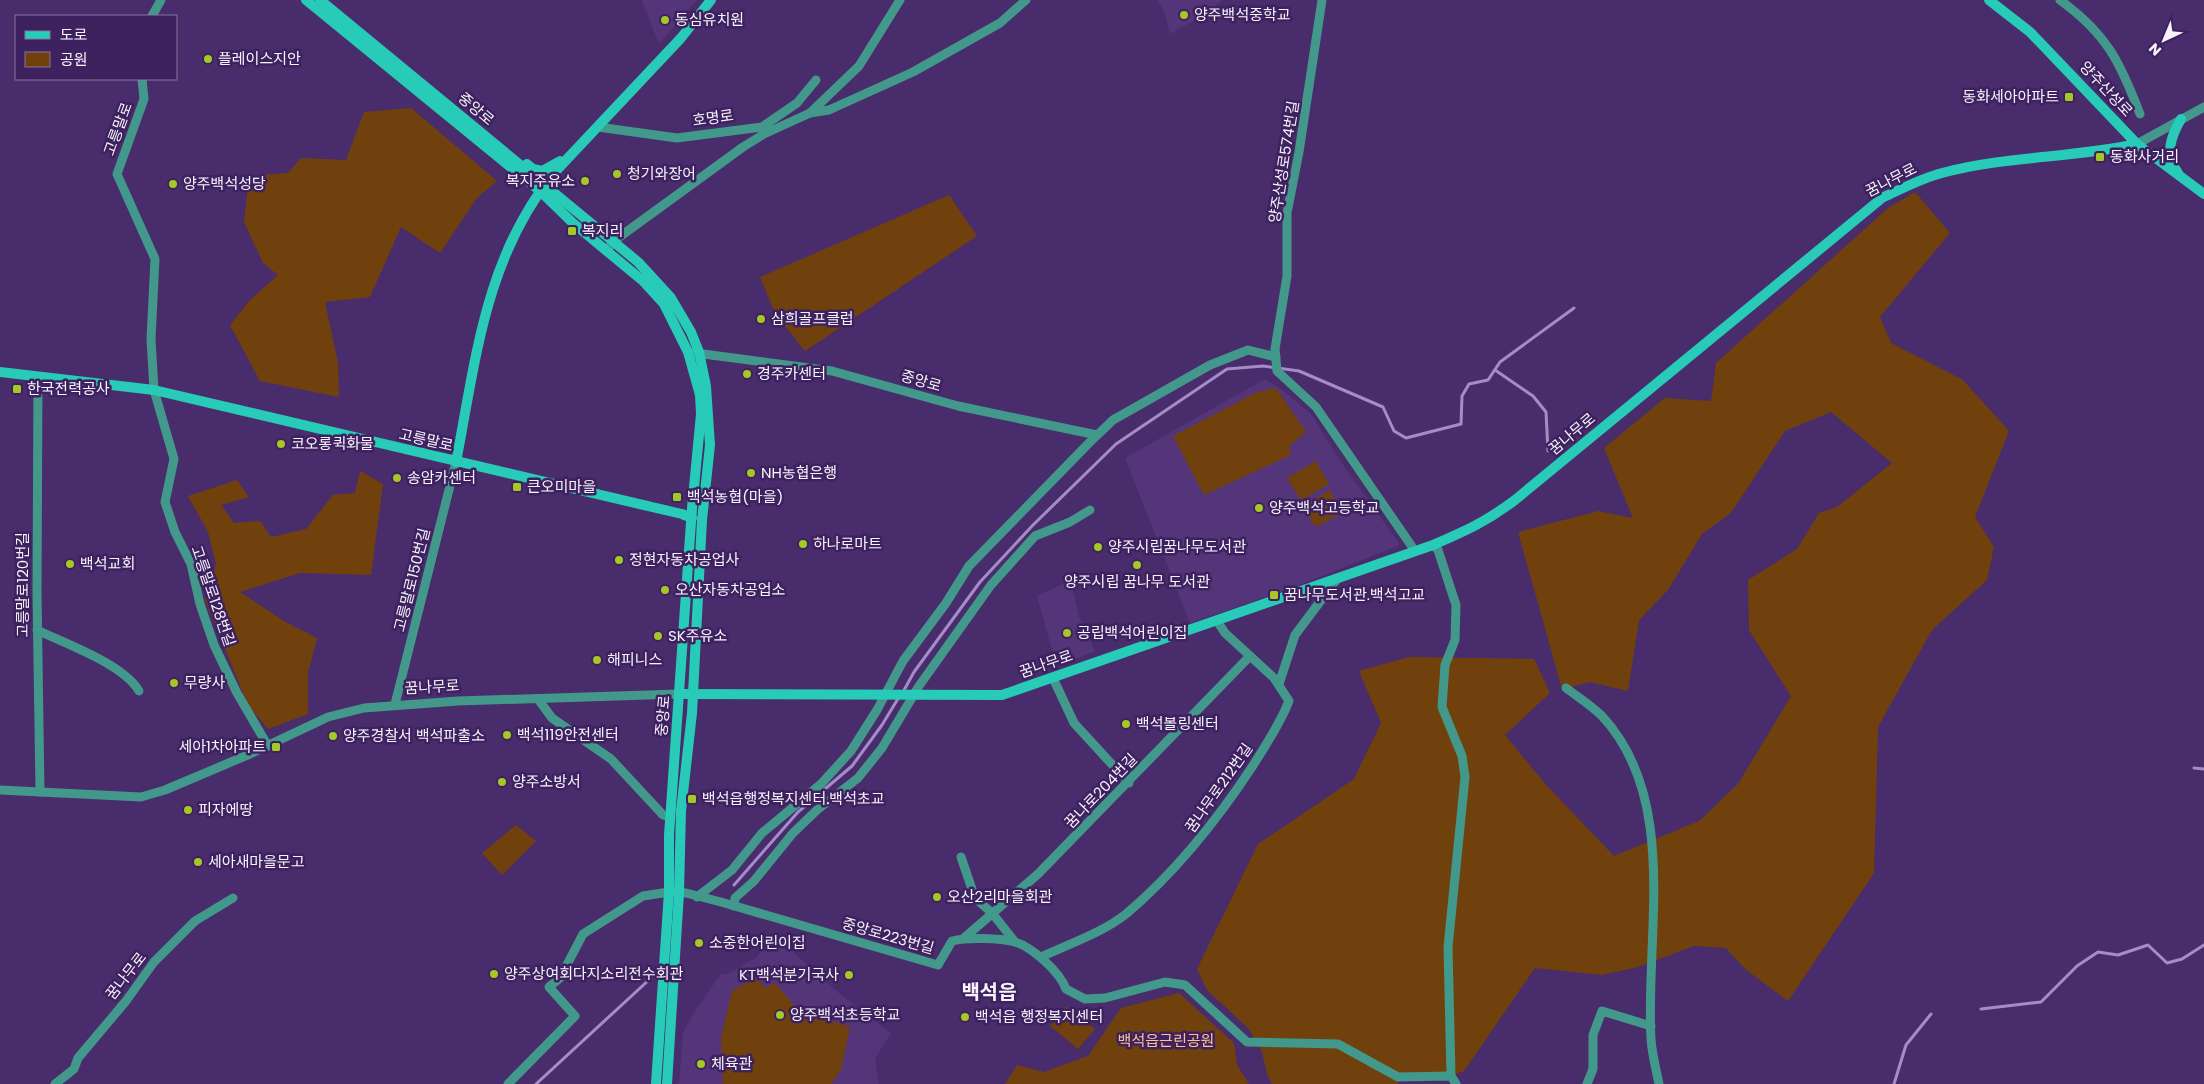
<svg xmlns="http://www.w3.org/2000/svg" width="2204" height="1084" font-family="Poppins,'Noto Sans KR',sans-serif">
  <rect width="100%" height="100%" fill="#482c6b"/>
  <g fill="#54357a">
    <polygon points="642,0 697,0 661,42 657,39"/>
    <polygon points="1157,0 1222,0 1197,19 1170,34 1164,11"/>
    <polygon points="1265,379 1281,389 1311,414 1341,462 1400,545 1284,591 1190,623 1125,458"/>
    <polygon points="1062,584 1072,587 1079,617 1095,651 1073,660 1052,650 1037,596"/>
    <polygon points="766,942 792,951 840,994 891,1033 875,1059 879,1084 679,1084 683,1033 696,1009 721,974 727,974 757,957"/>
  </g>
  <g fill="#71410d">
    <polygon points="411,108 497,181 477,198 440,253 401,227 370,297 325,302 338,363 339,397 260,381 230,325 250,300 278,275 263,263 244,222 249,176 288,173 301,158 346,160 364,112"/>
    <polygon points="1915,192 1950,233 1880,317 1891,343 1963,380 2009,431 1975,517 1994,547 1987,580 1932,630 1878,727 1874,873 1788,1001 1745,969 1726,948 1694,946 1638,967 1602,975 1535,968 1464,1071 1451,1076 1398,1077 1398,1084 1272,1084 1267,1074 1262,1052 1249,1029 1207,990 1197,969 1258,844 1354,779 1381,723 1359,671 1409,657 1534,659 1550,693 1505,735 1547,786 1614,856 1699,821 1738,784 1791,696 1749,630 1748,580 1797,549 1819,513 1837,507 1892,463 1831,412 1785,431 1731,513 1702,534 1668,590 1639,620 1628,691 1590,682 1562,689 1518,532 1598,511 1633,518 1604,448 1665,398 1711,401 1716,363 1888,208"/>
    <polygon points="949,195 977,236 805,351 775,313 760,277"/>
    <polygon points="1276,388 1306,432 1289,446 1291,455 1204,495 1173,436 1257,392"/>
    <polygon points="1316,461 1329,484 1301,500 1287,478"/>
    <polygon points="360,471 383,484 371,575 300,573 240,592 287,623 317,638 308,673 308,714 268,729 248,705 205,600 216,564 208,532 188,496 237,480 249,497 221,505 234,523 260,521 271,537 306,529 333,495 355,493"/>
    <polygon points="1330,490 1342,513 1316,527 1302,506"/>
    <polygon points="516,825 536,841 502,875 482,853"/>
    <polygon points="755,978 766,988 775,983 799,1011 850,1027 841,1070 831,1084 723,1084 721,1038 732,991"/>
    <polygon points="1179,993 1234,1043 1237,1065 1249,1084 1005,1084 1017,1065 1044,1072 1088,1056 1121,1008"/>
    <polygon points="1066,1006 1095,1029 1078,1049 1050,1026"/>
  </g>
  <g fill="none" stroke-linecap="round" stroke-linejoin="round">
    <g stroke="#a58bc8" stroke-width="3">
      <polyline points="1495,370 1533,396 1546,412 1548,451"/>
      <polyline points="903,692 914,672 980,582 1033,525 1116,444 1227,369 1263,366 1299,371 1383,407 1394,431 1406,438 1461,424 1462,396 1469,384 1488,380 1500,362 1574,308"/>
      <polyline points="2194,768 2204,769"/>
      <polyline points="734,885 798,812 852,766 882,725 899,697"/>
      <polyline points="1981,1009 2041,1002 2077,966 2098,952 2118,955 2148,945 2167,963 2182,959 2204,945"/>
      <polyline points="536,1084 651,978"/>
      <polyline points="1894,1084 1906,1045 1931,1014"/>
    </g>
    <g stroke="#42988b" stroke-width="9">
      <polyline points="1322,0 1299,152 1287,213 1287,276 1275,349 1277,371 1316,407 1415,551"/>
      <path d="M2060 0C2107 34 2120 62 2140 114"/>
      <polyline points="152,16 161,0"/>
      <polyline points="142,79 144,99 117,174 155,259 151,339 154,390 174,459 165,502 175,532 191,564 200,604 214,645 237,693 268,746"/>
      <polyline points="810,113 829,110 913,72 1000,23 1026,0"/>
      <polyline points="598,127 677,138 762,127 797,103 816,80"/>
      <polyline points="2137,144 2204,107"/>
      <polyline points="606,250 618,238 743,147 764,134 810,113 859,66 900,0"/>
      <polyline points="688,352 832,371 958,406 1097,435"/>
      <polyline points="38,377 37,593 40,792"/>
      <polyline points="1433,545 1438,550 1456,605 1455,640 1445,665 1442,707 1462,756 1465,777 1448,947 1451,1076"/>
      <path d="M37 630C66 644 123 664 139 691"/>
      <polyline points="1053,678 1074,723 1129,783"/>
      <polyline points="1279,684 1295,635 1337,579"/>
      <path d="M1566 688C1578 697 1592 706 1602 716 1680 800 1645 936 1651 1039 1652 1054 1656 1069 1659 1084"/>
      <polyline points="538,699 552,718 611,759 663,815 670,817"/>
      <polyline points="395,704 456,462"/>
      <polyline points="0,790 141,797 165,790 250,754 328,717 364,708 458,701 679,694"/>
      <polyline points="961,857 975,898 992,913 1015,942"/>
      <polyline points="697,897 732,870 762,833 821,784 851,751 877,710 903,661 946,603 969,566 1089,443 1113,420 1210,365 1248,350 1276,357"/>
      <polyline points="734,906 735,898 754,881 793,833 817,810 858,778 882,748 919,686 991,585 1035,536 1070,522 1090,510"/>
      <polyline points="964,938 1038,874 1250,656"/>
      <path d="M1041 957C1069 944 1102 933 1126 914 1177 871 1218 819 1254 764 1267 743 1280 724 1289 701L1274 678 1225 633 1217 621"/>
      <polyline points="55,1084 74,1069 78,1058 126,1001 154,962 195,921 233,898"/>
      <path d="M508 1084 575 1016 549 987 560 978 583 934 643 896 669 892 686 893 721 902 938 965 952 941C968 937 999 938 1015 942 1032 947 1060 972 1066 989L1085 999 1105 998 1165 982 1185 985 1247 1042 1338 1044 1398 1077 1451 1076 1456 1084"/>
      <polyline points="1587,1084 1593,1069 1593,1035 1602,1011 1651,1026"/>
    </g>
    <g stroke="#27cbb7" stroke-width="10">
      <polyline points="306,0 540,191 573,223 643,281 664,304 688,352 700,395 701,414 692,508 669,835 669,892 656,1084"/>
      <polyline points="320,0 638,262 671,298 691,332 699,352 706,386 710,445 702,520 692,713 681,811 679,893 667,1084"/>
      <polyline points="1989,0 2030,32 2137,144 2204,194"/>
      <polyline points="527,164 533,169 542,171 560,161"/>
      <path d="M2178 173C2164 155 2171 136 2181 119"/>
      <polyline points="0,372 154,390 682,514 692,518"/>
      <path d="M456 462C476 359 485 259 553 174L681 38 711 0"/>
      <path d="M679 694 1002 695 1433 545C1465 531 1486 522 1515 500L1882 198C1901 189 1922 178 1942 173 2005 156 2073 158 2137 144"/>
    </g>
  </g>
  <g fill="#a4c824" stroke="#3e215f" stroke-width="2">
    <circle cx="1184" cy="15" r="5"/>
    <circle cx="665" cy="20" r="5"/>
    <circle cx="208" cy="59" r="5"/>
    <rect x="2064" y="92" width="10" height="10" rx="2.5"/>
    <rect x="2095" y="152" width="10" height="10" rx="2.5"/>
    <circle cx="617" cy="174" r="5"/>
    <circle cx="585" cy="181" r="5"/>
    <circle cx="173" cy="184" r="5"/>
    <rect x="567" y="226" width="10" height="10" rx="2.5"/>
    <circle cx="761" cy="319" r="5"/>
    <circle cx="747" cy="374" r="5"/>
    <rect x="12" y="384" width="10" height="10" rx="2.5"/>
    <circle cx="281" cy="444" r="5"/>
    <circle cx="751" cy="473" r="5"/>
    <circle cx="397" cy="478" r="5"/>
    <rect x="512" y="482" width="10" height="10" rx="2.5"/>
    <rect x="672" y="492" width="10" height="10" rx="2.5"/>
    <circle cx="1259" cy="508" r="5"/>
    <circle cx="803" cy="544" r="5"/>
    <circle cx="1098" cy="547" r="5"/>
    <circle cx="619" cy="560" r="5"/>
    <circle cx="70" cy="564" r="5"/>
    <circle cx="1137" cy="565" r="5"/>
    <circle cx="665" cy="590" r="5"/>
    <rect x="1269" y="590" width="10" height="10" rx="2.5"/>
    <circle cx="1067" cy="633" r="5"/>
    <circle cx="658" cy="636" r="5"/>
    <circle cx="597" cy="660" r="5"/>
    <circle cx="174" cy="683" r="5"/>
    <circle cx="1126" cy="724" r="5"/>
    <circle cx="507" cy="735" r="5"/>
    <circle cx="333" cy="736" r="5"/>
    <rect x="271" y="742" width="10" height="10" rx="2.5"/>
    <circle cx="502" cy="782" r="5"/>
    <rect x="687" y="794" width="10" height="10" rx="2.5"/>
    <circle cx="188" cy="810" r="5"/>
    <circle cx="198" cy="862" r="5"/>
    <circle cx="937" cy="897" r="5"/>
    <circle cx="699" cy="943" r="5"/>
    <circle cx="494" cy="974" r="5"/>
    <circle cx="849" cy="975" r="5"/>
    <circle cx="780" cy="1015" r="5"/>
    <circle cx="965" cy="1017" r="5"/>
    <circle cx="701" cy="1064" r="5"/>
  </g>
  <g text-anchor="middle" stroke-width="5" stroke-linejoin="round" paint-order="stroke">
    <g font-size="15" fill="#f6f3fb" stroke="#3e215f" text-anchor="start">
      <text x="1194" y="20">양주백석중학교</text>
      <text x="675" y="25">동심유치원</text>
      <text x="218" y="64">플레이스지안</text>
      <text x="2059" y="102" text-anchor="end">동화세아아파트</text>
      <text x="2110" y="162">동화사거리</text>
      <text x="627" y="179">청기와장어</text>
      <text x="575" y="186" text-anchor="end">복지주유소</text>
      <text x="183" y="189">양주백석성당</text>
      <text x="582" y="236">복지리</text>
      <text x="771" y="324">삼희골프클럽</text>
      <text x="757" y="379">경주카센터</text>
      <text x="27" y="394">한국전력공사</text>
      <text x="291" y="449">코오롱퀵화물</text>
      <text x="761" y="478">NH농협은행</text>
      <text x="407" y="483">송암카센터</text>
      <text x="527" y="492">큰오미마을</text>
      <text x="687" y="502">백석농협(마을)</text>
      <text x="1269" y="513">양주백석고등학교</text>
      <text x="813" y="549">하나로마트</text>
      <text x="1108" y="552">양주시립꿈나무도서관</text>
      <text x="629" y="565">정현자동차공업사</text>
      <text x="80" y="569">백석교회</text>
      <text x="1137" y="587" text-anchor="middle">양주시립 꿈나무 도서관</text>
      <text x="675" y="595">오산자동차공업소</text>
      <text x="1284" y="600">꿈나무도서관.백석고교</text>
      <text x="1077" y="638">공립백석어린이집</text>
      <text x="668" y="641">SK주유소</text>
      <text x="607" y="665">해피니스</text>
      <text x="184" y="688">무량사</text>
      <text x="1136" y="729">백석볼링센터</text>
      <text x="517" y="740">백석119안전센터</text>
      <text x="343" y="741">양주경찰서 백석파출소</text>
      <text x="266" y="752" text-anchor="end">세아1차아파트</text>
      <text x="512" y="787">양주소방서</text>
      <text x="702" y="804">백석읍행정복지센터.백석초교</text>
      <text x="198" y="815">피자에땅</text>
      <text x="208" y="867">세아새마을문고</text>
      <text x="947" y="902">오산2리마을회관</text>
      <text x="709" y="948">소중한어린이집</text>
      <text x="504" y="979">양주상여회다지소리전수회관</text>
      <text x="839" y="980" text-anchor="end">KT백석분기국사</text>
      <text x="790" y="1020">양주백석초등학교</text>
      <text x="975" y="1022">백석읍 행정복지센터</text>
      <text x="711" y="1069">체육관</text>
    </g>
    <g font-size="15" fill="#f6f3fb" stroke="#3e215f">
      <text transform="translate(2106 89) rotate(47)" y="5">양주산성로</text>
      <text transform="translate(476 109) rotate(40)" y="5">중앙로</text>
      <text transform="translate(713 118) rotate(-8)" y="5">호명로</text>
      <text transform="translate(118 129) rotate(-70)" y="5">고릉말로</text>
      <text transform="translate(1284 162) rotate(-81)" y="5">양주산성로574번길</text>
      <text transform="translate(1891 180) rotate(-27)" y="5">꿈나무로</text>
      <text transform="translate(921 381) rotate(16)" y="5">중앙로</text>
      <text transform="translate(1572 434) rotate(-40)" y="5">꿈나무로</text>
      <text transform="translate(426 440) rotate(13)" y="5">고릉말로</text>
      <text transform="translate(412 580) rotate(-76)" y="5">고릉말로150번길</text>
      <text transform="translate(23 585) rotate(-90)" y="5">고릉말로120번길</text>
      <text transform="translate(213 596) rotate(71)" y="5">고릉말로128번길</text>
      <text transform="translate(1046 664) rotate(-19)" y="5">꿈나무로</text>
      <text transform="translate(432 687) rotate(-3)" y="5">꿈나무로</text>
      <text transform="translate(663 716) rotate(-85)" y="5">중앙로</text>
      <text transform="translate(1219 788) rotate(-55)" y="5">꿈나무로212번길</text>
      <text transform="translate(1101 791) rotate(-46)" y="5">꿈나로204번길</text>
      <text transform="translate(888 936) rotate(16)" y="5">중앙로223번길</text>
      <text transform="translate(126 976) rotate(-52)" y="5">꿈나무로</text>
    </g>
    <g font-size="15" fill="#fdc28e" stroke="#3e215f">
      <text x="1166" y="1046">백석읍근린공원</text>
    </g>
    <g font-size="20" font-weight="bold" fill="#f6f3fb" stroke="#3e215f">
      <text x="989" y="999">백석읍</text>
    </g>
  </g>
  <rect x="15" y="15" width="162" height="65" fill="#3e215f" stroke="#88759d"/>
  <rect x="25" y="31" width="25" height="8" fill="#27cbb7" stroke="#88759d"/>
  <text x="60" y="40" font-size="15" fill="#f6f3fb">도로</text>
  <rect x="25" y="52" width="25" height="15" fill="#71410d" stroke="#88759d"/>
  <text x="60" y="65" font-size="15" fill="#f6f3fb">공원</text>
  <g transform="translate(2164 40) rotate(224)" stroke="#3e215f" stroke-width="4" paint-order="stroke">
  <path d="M0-4L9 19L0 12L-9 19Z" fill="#f6f3fb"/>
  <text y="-8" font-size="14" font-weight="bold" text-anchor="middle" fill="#f6f3fb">N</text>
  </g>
</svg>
